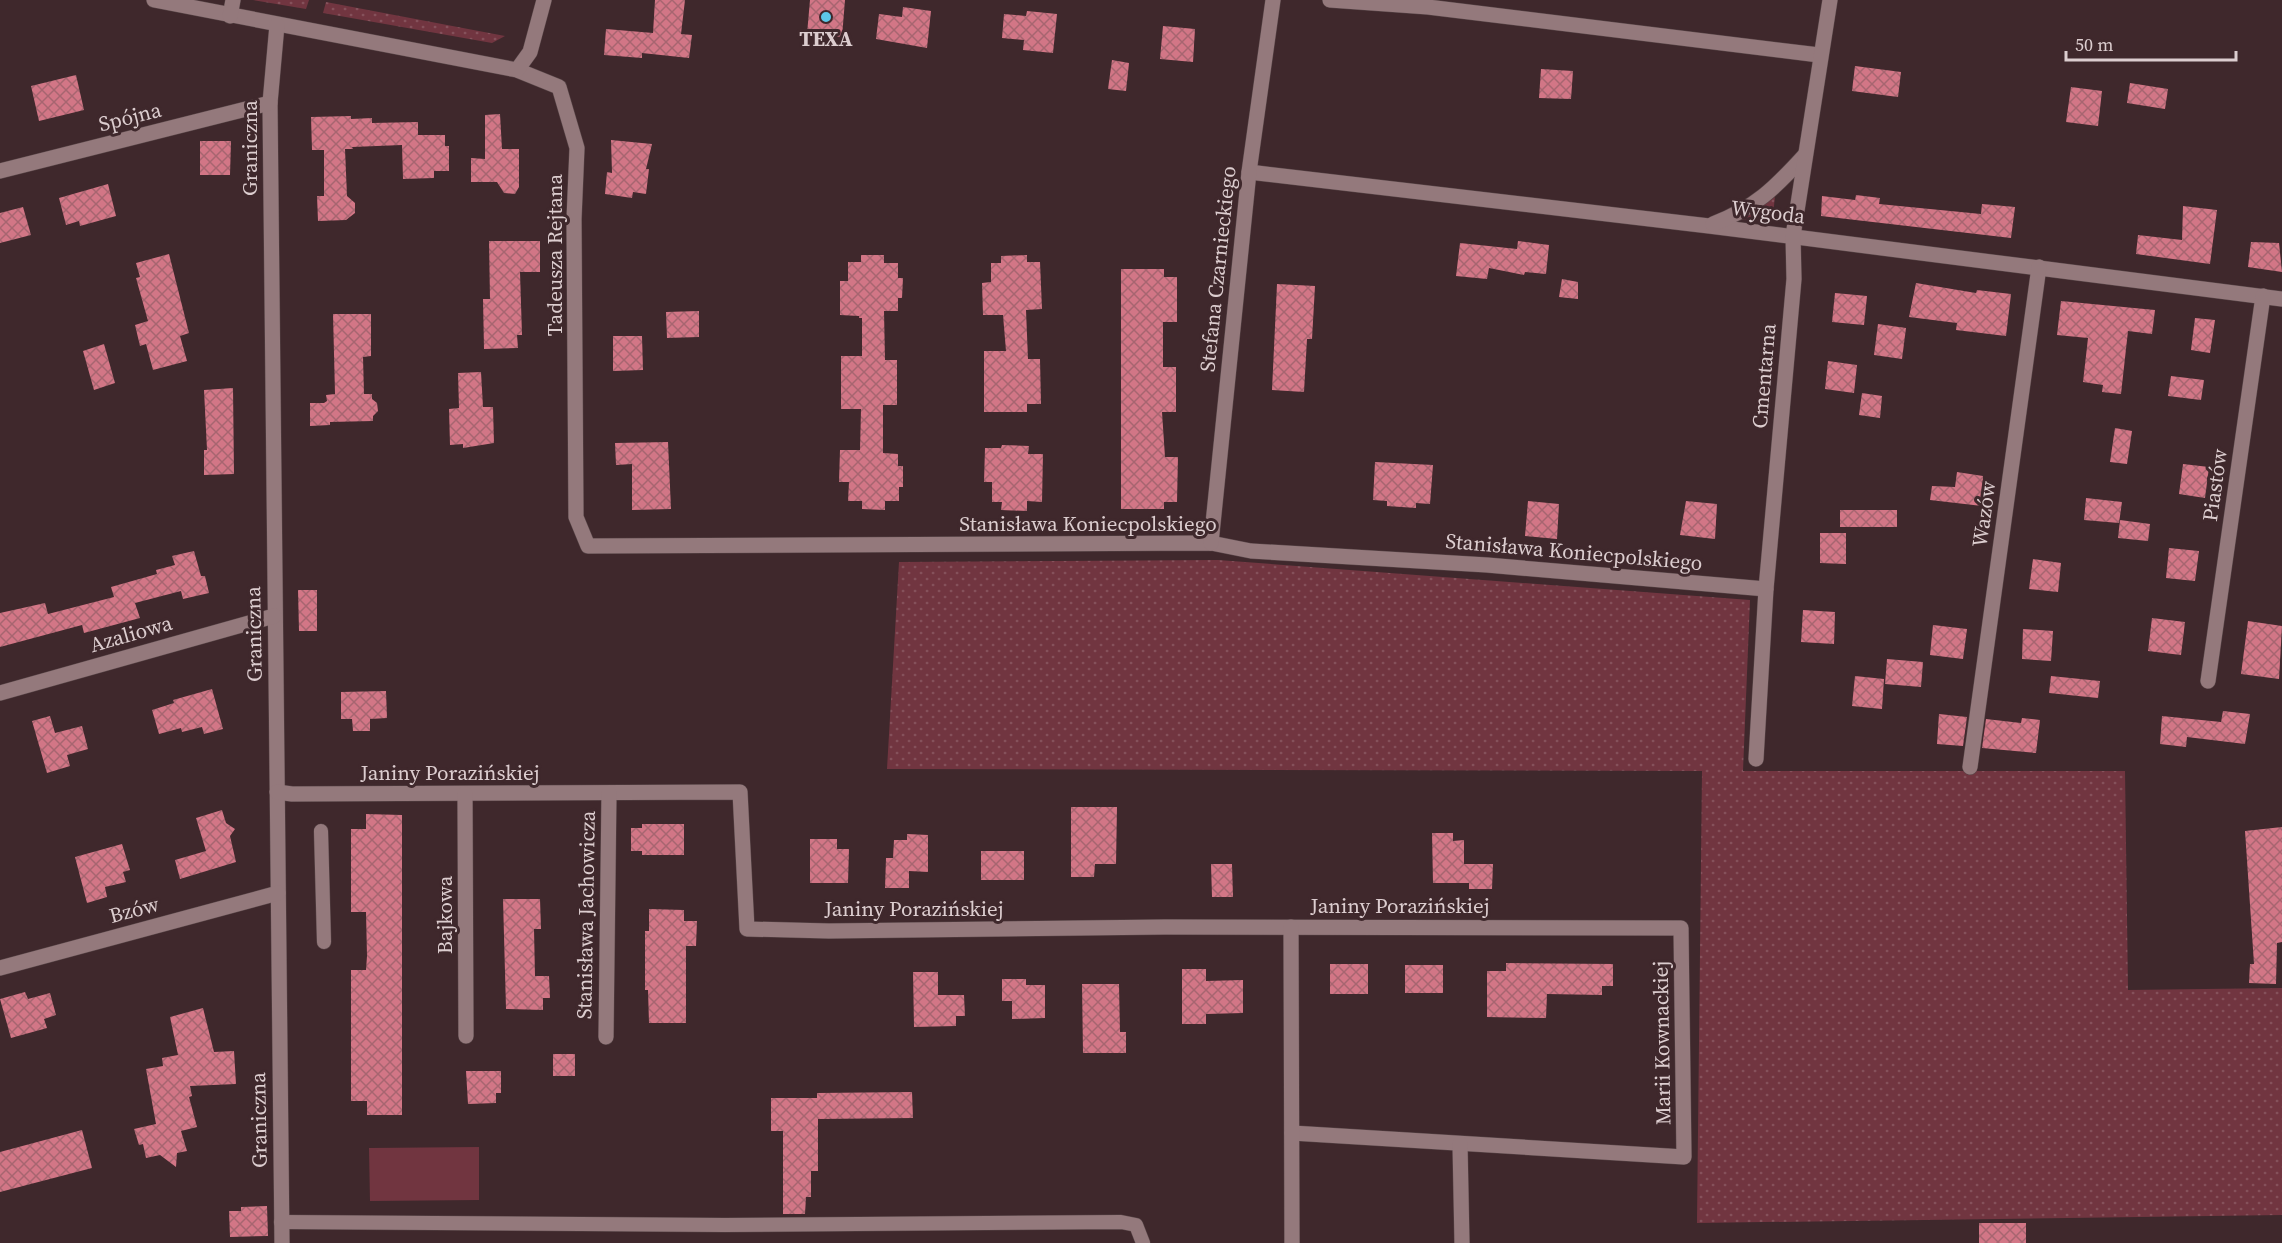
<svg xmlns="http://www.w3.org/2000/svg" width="2282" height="1243" font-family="'Source Serif 4',serif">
  <defs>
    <pattern id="grass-dots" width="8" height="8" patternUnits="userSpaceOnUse" patternTransform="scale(1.5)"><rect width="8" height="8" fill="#713540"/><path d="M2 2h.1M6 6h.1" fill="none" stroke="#85515b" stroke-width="1.8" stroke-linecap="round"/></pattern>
    <pattern id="building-cross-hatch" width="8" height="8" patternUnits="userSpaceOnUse" patternTransform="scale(1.5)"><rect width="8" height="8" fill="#d27686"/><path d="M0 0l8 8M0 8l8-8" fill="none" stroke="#a76570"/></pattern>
  </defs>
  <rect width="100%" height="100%" fill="#3f282c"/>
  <g fill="url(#grass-dots)">
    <polygon points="253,0 309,0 306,9"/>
    <polygon points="326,2 505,36 492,43 323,13"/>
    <polygon points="1775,197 1772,222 1741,219"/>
    <polygon points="1218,560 1750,600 1743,771 2125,771 2128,990 2282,988 2282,1215 1697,1223 1702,771 887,769 899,562"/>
  </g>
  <polygon fill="#713540" points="479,1147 479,1200 370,1201 369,1148"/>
  <g fill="url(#building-cross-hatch)">
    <polygon points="655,0 685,0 681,34 692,35 689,58 642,53 642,58 604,55 606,29 653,33"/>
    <polygon points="810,0 845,0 842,37 807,34"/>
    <polygon points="903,7 931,11 927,48 876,39 879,14 902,17"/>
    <polygon points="1027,11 1057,14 1053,53 1023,50 1024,40 1002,38 1004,14 1026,16"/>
    <polygon points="1163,26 1195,29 1193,62 1160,59"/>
    <polygon points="1112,60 1129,63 1126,91 1108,89"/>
    <polygon points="1855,66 1901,72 1898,97 1852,91"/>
    <polygon points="1541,69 1573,71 1571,99 1539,98"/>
    <polygon points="76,75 84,110 39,121 31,86"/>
    <polygon points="2130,83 2168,89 2165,109 2127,103"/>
    <polygon points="2071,87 2102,91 2098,126 2066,122"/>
    <polygon points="500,114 502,149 519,149 519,187 515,194 504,193 497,182 471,182 471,158 485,159 485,115"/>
    <polygon points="351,116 351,119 372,118 372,123 418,122 418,135 445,135 445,146 449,146 449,171 434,171 434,178 403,179 402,145 352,147 353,149 345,149 347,196 355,203 355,213 346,220 318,221 317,196 324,196 324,150 312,150 311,117"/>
    <polygon points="611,140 652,144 646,169 649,169 646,194 633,192 632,198 605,194 607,172 612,173"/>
    <polygon points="200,141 231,141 230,175 200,175"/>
    <polygon points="108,184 116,216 80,226 79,221 66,225 59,198"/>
    <polygon points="1856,195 1880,198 1879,204 1981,214 1982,204 2015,207 2011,238 1821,216 1822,196 1855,200"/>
    <polygon points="2183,206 2217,210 2210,264 2136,254 2138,235 2182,240"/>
    <polygon points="23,207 31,235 0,243 0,213"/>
    <polygon points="489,241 540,241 540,272 520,272 522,335 517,335 518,348 484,349 483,299 490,299"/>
    <polygon points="1518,241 1549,245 1546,274 1525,272 1524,275 1489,268 1487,279 1456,276 1460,243 1517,249"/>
    <polygon points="2251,242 2279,243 2282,272 2248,267"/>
    <polygon points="169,254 189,333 180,336 187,361 153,370 146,344 140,346 135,325 148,321 136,278 140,277 136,263"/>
    <polygon points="861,255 884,255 884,263 898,263 898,278 903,278 902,298 898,298 898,311 884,311 885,360 897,360 897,405 883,405 883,453 898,454 898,466 903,466 903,487 899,487 899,501 885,501 885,510 862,509 862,501 848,501 849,482 839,482 840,450 860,450 861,409 841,409 841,356 862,356 862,318 859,318 859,316 840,315 840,281 848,281 848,262 861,262"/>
    <polygon points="1027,255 1027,262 1040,262 1042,309 1026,310 1028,359 1040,359 1041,404 1027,404 1027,412 984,412 984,351 1006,351 1003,315 983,315 982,283 991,282 991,263 1001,263 1001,256"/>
    <polygon points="1121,269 1164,269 1164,277 1177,277 1177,322 1163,322 1163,367 1176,367 1176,412 1162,412 1165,457 1178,457 1177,502 1164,502 1164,509 1121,509"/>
    <polygon points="1562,279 1578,282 1578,299 1559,297"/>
    <polygon points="1916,283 1976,293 1977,290 2011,294 2006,336 1956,330 1957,323 1909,317"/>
    <polygon points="1277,284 1315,286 1312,339 1307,339 1304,392 1272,390"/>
    <polygon points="1835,293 1867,296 1864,325 1832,322"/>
    <polygon points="2061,301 2155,310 2152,334 2128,331 2121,394 2102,392 2103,385 2083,382 2088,338 2057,335"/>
    <polygon points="699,311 699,337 667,338 666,312"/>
    <polygon points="333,314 371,314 371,356 363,357 364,394 372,394 372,399 377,403 378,411 373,416 373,421 330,422 330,425 310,426 310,403 324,403 327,401 326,395 335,394"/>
    <polygon points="2195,318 2215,320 2210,353 2191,350"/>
    <polygon points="1878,324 1906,328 1902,359 1874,355"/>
    <polygon points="613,336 642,336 643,370 613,371"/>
    <polygon points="104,344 115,383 94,390 83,351"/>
    <polygon points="1828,361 1857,365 1854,393 1825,389"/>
    <polygon points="481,372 483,407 493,407 494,443 463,448 463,444 450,445 449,409 459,408 458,373"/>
    <polygon points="2171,376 2204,380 2201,400 2168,396"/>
    <polygon points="233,388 234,474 204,475 204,450 207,450 204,390"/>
    <polygon points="1862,393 1882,396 1880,418 1859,415"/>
    <polygon points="2115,428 2132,431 2127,464 2110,462"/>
    <polygon points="668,442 671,509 632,510 632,464 616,465 615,443"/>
    <polygon points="1002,445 1029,446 1028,454 1043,454 1042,502 1027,501 1027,511 1001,510 1002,502 992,502 992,482 984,482 985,448 1001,448"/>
    <polygon points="1375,462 1433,465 1430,504 1416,503 1416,508 1387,506 1387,501 1373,500"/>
    <polygon points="2183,464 2209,467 2205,498 2179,494"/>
    <polygon points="1957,472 1983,476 1982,506 1930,500 1932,486 1955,487"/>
    <polygon points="2086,498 2122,502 2119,523 2084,520"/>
    <polygon points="1528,501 1559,504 1557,539 1525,536"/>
    <polygon points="1686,501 1717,504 1715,539 1680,535"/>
    <rect x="1840" y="510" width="57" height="17"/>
    <polygon points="2120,520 2150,524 2148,541 2118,538"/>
    <polygon points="1820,533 1846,533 1846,564 1820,563"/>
    <polygon points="2169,548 2199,551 2195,581 2166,578"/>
    <polygon points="194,551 201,576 205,576 209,593 183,599 181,591 135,603 140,618 84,633 82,625 0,647 0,613 45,603 48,614 114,597 111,587 157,574 156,570 175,565 172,556"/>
    <polygon points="2033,559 2061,563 2058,592 2029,589"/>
    <polygon points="298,590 317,590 317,631 299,631"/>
    <polygon points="1803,610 1835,612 1834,644 1801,642"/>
    <polygon points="2152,618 2185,622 2181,655 2148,651"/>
    <polygon points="2248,621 2282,626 2279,679 2241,674"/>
    <polygon points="1933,625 1967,629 1963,659 1930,655"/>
    <polygon points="2023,629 2053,631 2051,661 2022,659"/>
    <polygon points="1887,659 1923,662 1921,687 1885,684"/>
    <polygon points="1855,676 1884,679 1882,709 1852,706"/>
    <polygon points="2051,676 2100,681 2098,698 2049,693"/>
    <polygon points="212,689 223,729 204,734 202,727 182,732 181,728 159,734 152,710 174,703 173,700"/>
    <polygon points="386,691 387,718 370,719 370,731 353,731 352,719 341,719 341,692"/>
    <polygon points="2223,711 2250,714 2245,744 2187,737 2186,747 2160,744 2162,716 2221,722"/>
    <polygon points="1939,714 1967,717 1963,746 1937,744"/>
    <polygon points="50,716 55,733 82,726 88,749 67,755 70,766 47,773 32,721"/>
    <polygon points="2022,718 2040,720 2036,753 1982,748 1986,719 2021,723"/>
    <polygon points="1071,807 1117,807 1116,864 1095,864 1094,877 1071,877"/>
    <polygon points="222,810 226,823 235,829 230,836 236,862 180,879 175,860 206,851 196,818"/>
    <polygon points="366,814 402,815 402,1115 367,1115 367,1101 351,1101 351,970 366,970 367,956 366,912 351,912 351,829 366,829"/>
    <polygon points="642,824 684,824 684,855 642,855 642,851 631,851 631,828 642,828"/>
    <polygon points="2282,827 2282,942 2277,943 2276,984 2249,983 2250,964 2254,964 2245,831"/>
    <polygon points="1432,833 1453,833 1453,841 1464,840 1464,864 1493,864 1492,889 1469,889 1469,883 1433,883"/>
    <polygon points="907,834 928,835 928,872 909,871 909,888 885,888 886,858 893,858 894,840 907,840"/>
    <polygon points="810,839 837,839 837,849 849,849 848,883 810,883"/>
    <polygon points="122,844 130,870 123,872 126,882 105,887 107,897 87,903 75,857"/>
    <rect x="981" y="851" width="43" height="29"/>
    <polygon points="1211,864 1232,864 1233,897 1212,897"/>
    <polygon points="503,899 540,899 541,929 534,929 535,976 549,976 550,998 543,998 543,1010 506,1009"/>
    <polygon points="649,909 684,910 684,921 697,921 696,946 686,946 686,1023 649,1023 648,990 645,990 645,931 649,931"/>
    <polygon points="1506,963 1613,964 1613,986 1602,986 1602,995 1547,994 1546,1018 1487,1017 1487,971 1506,971"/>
    <rect x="1330" y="964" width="38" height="30"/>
    <rect x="1405" y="965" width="38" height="28"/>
    <polygon points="1182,969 1206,969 1206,981 1243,980 1243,1013 1206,1014 1206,1024 1182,1024"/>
    <polygon points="913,972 938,972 938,995 964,995 965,1016 956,1016 956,1026 914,1027"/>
    <polygon points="1002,979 1026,979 1026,985 1045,985 1045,1018 1012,1019 1012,1001 1002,1001"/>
    <polygon points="1082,984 1119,984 1120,1032 1126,1032 1126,1053 1083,1053"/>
    <polygon points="25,992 28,999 50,993 56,1015 44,1019 47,1028 11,1038 0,999"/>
    <polygon points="203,1008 214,1052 234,1051 236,1084 190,1086 192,1096 189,1097 197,1127 181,1131 187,1151 177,1153 176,1167 160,1155 146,1158 143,1144 139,1145 134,1129 156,1124 146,1069 163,1066 162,1058 178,1055 170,1017"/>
    <rect x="553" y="1054" width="22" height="22"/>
    <polygon points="466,1071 501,1071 501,1093 496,1093 496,1103 468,1104"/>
    <polygon points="912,1092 913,1118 818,1119 818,1171 811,1171 811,1197 806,1197 805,1214 783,1214 783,1131 771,1131 771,1098 817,1098 817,1093"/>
    <polygon points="82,1130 92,1168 0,1192 0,1152"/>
    <polygon points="267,1206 268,1236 230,1237 229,1211 241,1211 241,1207"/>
    <rect x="1979" y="1223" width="47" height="20"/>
  </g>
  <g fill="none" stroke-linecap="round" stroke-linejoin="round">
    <g stroke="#584648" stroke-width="15">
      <g id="service">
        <polyline points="321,831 324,942"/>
        <polyline points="281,1222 725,1225 1121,1222 1136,1225 1143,1243"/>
      </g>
    </g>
    <g stroke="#584648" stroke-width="16">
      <g id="minor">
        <polyline points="154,0 517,70 559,87 577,148 574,219 576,517 588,546 1211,543 1251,551 1487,565 1766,589"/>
        <polyline points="1330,0 1428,7 1819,55"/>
        <polyline points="230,16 233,0"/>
        <polyline points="277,25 270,103 282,1243"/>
        <polyline points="517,70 530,52 544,0"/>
        <polyline points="0,171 270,103"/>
        <polyline points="1249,172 1709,226 2282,299"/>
        <path d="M1713 224C1755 208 1775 188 1805 155"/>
        <polyline points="1211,543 1249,172 1273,0"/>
        <polyline points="2208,681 2263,296"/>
        <polyline points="0,693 274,616"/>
        <polyline points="1756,759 1766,589 1794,279 1793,236 1830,0"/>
        <polyline points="1970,767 2039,267"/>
        <polyline points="277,792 292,794 740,792 747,929 829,931 1165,927 1681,928 1684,1157 1292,1133"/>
        <polyline points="465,794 466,1036"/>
        <polyline points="1291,927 1292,1243"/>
        <polyline points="0,968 278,893"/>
        <polyline points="606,1037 609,793"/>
        <polyline points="1460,1144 1462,1243"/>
      </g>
    </g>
    <use href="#service" stroke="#94797c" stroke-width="14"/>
    <use href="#minor" stroke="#94797c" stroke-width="15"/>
  </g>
  <circle fill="#5cc7e7" stroke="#3f282c" stroke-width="2" cx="826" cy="17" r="6"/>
  <g text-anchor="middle" stroke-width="6" stroke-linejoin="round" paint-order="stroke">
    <g font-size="21" font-weight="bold" fill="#dccdcf" stroke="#3f282c">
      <text x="826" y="46">TEXA</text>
    </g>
    <g font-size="21" fill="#dccdcf" stroke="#3f282c">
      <text transform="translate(130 117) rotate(-14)" y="7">Spójna</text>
      <text transform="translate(250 148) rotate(-90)" y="7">Graniczna</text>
      <text transform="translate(1768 212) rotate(7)" y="7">Wygoda</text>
      <text transform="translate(555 255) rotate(-90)" y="7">Tadeusza Rejtana</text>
      <text transform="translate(1218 269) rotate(-84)" y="7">Stefana Czarnieckiego</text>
      <text transform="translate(1764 376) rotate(-85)" y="7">Cmentarna</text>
      <text transform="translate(2215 485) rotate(-82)" y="7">Piastów</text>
      <text transform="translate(1984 514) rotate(-82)" y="7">Wazów</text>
      <text x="1088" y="531">Stanisława Koniecpolskiego</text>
      <text transform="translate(1574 552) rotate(5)" y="7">Stanisława Koniecpolskiego</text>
      <text transform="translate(131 634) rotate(-16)" y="7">Azaliowa</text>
      <text transform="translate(254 634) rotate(-91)" y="7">Graniczna</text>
      <text x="450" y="780">Janiny Porazińskiej</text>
      <text x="1400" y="913">Janiny Porazińskiej</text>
      <text x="914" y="916">Janiny Porazińskiej</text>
      <text transform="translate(134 910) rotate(-15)" y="7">Bzów</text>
      <text transform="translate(445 915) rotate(-90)" y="7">Bajkowa</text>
      <text transform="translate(586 915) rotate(-89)" y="7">Stanisława Jachowicza</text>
      <text transform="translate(1662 1043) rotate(-91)" y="7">Marii Kownackiej</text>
      <text transform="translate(259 1120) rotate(-91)" y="7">Graniczna</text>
    </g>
  </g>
  <path d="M2066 51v9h170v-9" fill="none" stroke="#dccdcf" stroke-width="3"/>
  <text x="2075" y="51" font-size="18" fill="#dccdcf" stroke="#3f282c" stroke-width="4.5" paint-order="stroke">50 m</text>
</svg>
